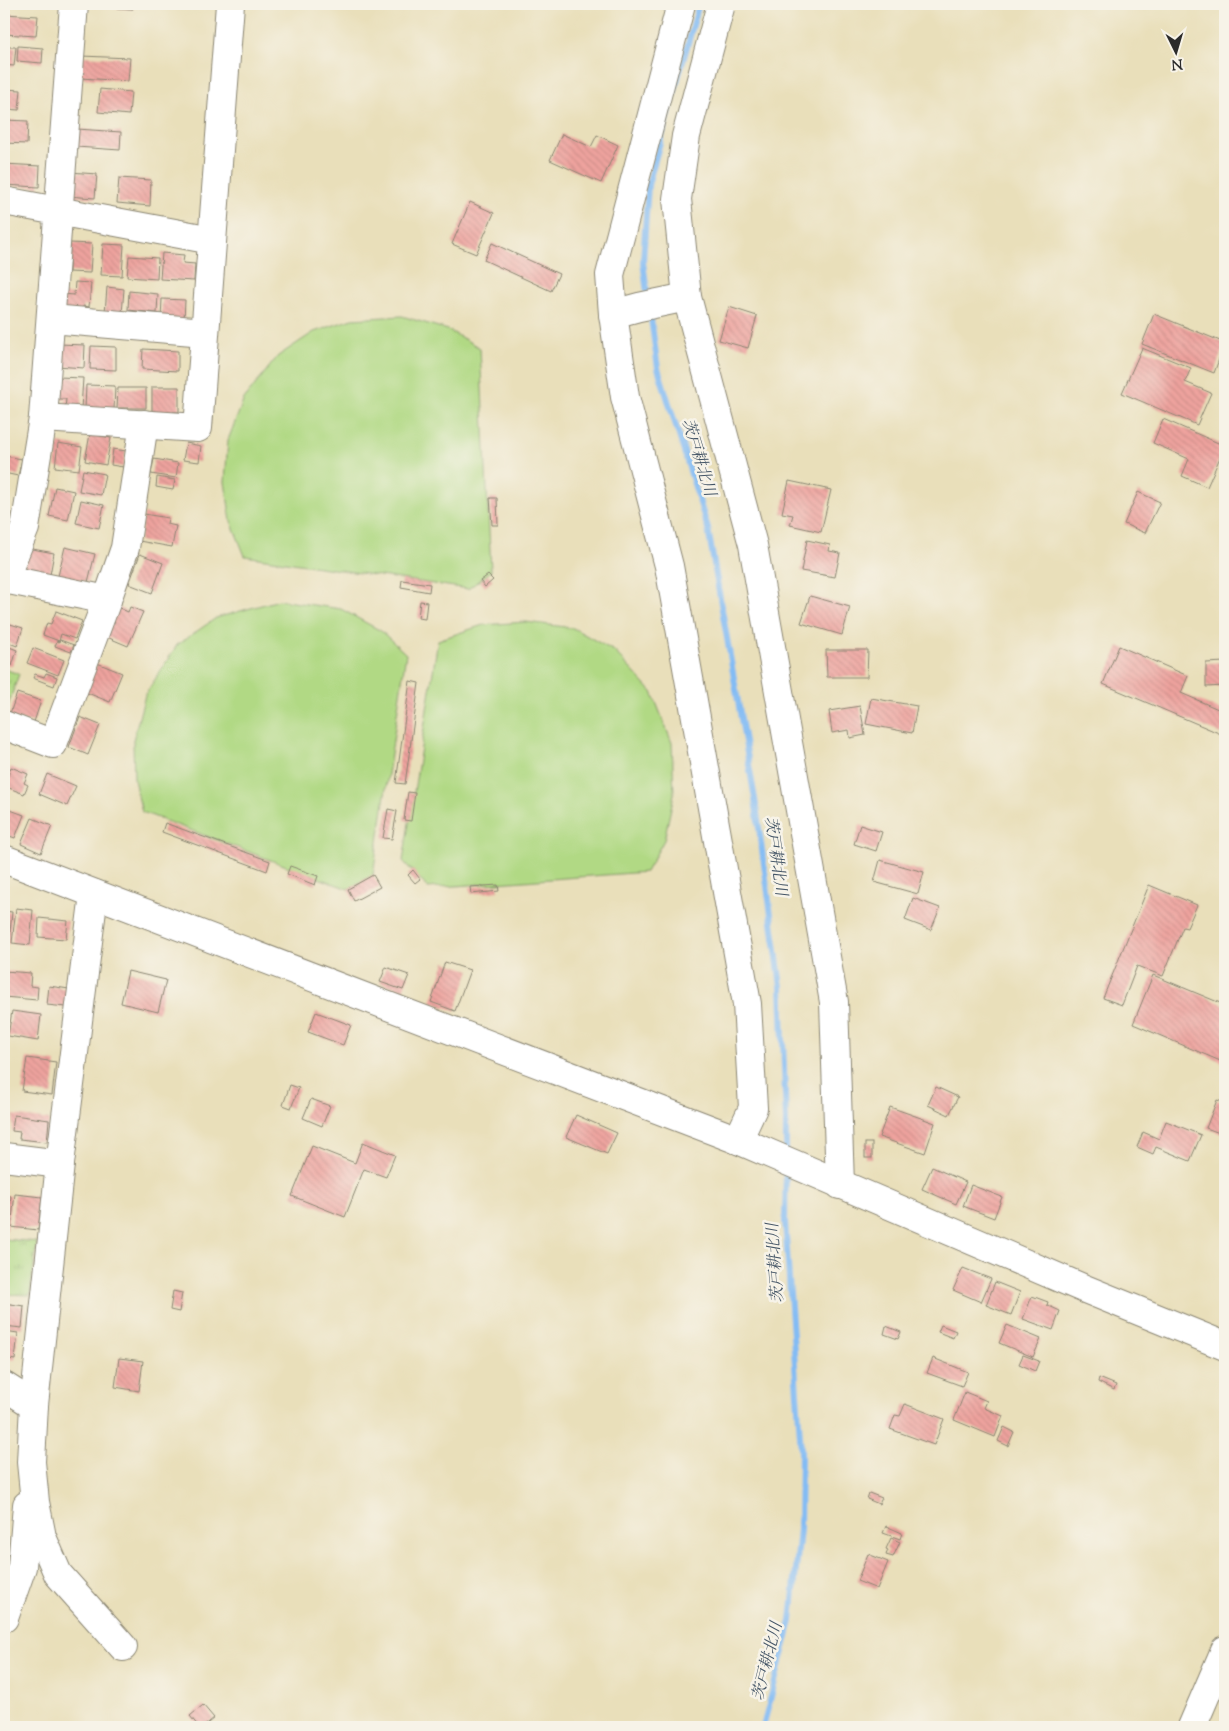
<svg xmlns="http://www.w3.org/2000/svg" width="1229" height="1731" font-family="'Sorts Mill Goudy','Noto Serif JP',serif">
  <defs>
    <pattern id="park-tufts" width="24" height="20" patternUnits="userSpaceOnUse" patternTransform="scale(1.25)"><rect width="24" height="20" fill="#b1d984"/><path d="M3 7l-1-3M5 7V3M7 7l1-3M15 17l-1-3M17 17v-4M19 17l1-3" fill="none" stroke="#98ba72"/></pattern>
    <pattern id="building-back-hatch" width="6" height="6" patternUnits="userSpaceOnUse" patternTransform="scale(1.25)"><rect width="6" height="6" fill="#eea39e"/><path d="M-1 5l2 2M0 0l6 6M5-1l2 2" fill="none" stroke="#cc8c88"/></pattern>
  </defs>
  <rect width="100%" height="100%" fill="#f7f3e8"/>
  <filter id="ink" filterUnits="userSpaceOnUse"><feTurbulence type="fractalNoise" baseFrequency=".02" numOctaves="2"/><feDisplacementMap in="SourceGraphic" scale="10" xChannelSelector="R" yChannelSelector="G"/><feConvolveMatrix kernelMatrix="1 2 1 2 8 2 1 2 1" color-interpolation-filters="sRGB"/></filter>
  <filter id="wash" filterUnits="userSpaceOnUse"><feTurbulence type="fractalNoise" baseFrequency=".0096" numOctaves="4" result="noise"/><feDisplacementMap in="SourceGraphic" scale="20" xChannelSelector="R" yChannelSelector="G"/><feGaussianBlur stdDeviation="1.12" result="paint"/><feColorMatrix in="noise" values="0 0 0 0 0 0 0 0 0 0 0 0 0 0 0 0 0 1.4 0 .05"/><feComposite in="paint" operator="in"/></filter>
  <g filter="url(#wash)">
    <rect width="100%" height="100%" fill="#e9dfba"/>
    <g fill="#b1d984" stroke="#6e8258">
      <polygon points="402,316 448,330 480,348 491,571 468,589 245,556 231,521 225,482 228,440 244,399 278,356 314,332 352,319"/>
      <polygon points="279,600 341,609 381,631 406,654 373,875 348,889 142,812 134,780 133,740 145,695 177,645 216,618"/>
      <polygon points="526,622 573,628 614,651 652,692 672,743 674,794 664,840 646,872 428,888 403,861 438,640 483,625"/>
    </g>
    <g fill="url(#park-tufts)" stroke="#6e8258">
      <polygon points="4,669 19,674 5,714 4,713"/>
      <polygon points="4,1239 37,1242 30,1295 4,1294"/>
    </g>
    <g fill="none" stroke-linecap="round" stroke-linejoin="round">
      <g stroke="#83bcf4" stroke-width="6">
        <polyline points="648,300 643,262 648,185 699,4"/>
        <polyline points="650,312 658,368 708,529 755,799 781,987 786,1120 786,1153"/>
        <polyline points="763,1727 791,1621 800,1529 801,1451 785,1221 786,1168"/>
      </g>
    </g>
    <g id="blocks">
      <g fill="url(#building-back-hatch)">
        <polygon points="99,4 133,4 133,9 99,7"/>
        <polygon points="4,14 38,16 36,36 4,34"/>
        <polygon points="18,46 43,48 42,63 17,61"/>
        <polygon points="4,47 16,47 14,66 4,65"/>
        <polygon points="81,56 130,58 128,81 80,78"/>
        <polygon points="4,89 21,90 19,110 4,109"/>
        <polygon points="100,89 131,92 129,115 98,112"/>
        <polygon points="4,120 28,121 27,144 4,143"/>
        <polygon points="77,129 121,132 120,150 76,147"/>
        <polygon points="562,134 591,147 597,135 618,145 601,183 550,160"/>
        <polygon points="4,164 40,166 39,187 4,185"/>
        <polygon points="69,172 97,174 95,198 67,196"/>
        <polygon points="119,178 151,180 150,206 117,203"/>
        <polygon points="470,202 494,213 476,254 452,244"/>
        <polygon points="70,243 92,244 90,273 69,272"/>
        <polygon points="492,243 559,274 551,291 484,260"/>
        <polygon points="103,244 124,245 122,276 101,275"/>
        <polygon points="162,253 184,255 183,263 195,264 194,281 160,279"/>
        <polygon points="129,256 158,258 157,279 127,277"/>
        <polygon points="75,282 91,283 89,307 83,306 83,312 62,311 63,294 74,295"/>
        <polygon points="107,287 124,289 122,314 105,313"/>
        <polygon points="129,291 158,294 157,313 128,310"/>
        <polygon points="162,299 185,300 184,320 161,319"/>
        <polygon points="729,307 757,316 748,348 719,340"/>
        <polygon points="1154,314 1225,343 1214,373 1142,344"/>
        <polygon points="58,344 85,345 84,368 57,366"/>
        <polygon points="91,346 116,347 116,370 90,369"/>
        <polygon points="1142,348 1191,368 1185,382 1211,393 1197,425 1122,393"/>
        <polygon points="143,349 178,351 178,371 142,369"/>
        <polygon points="58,377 83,378 81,409 65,408 66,399 57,399"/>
        <polygon points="86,385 115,386 114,410 85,409"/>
        <polygon points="152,387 179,387 179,412 173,412 173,416 152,416"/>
        <polygon points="118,388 146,388 146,408 117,408"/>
        <polygon points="1163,419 1225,446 1207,487 1182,476 1189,459 1153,443"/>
        <polygon points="90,434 111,438 106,465 85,461"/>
        <polygon points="58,443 82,447 79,470 55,467"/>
        <polygon points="186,443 201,446 199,462 183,460"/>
        <polygon points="113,449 126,451 123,467 111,465"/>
        <polygon points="5,456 22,459 18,476 4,473"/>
        <polygon points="154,459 178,463 176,478 151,474"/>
        <polygon points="83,470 105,474 101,495 79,491"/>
        <polygon points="157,477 175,480 173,490 156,487"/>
        <polygon points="789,481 831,490 821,532 790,525 793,515 782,513"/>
        <polygon points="55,487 74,491 68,520 49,516"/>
        <polygon points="1138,492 1160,502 1145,533 1124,524"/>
        <polygon points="490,498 497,498 498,525 492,525"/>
        <polygon points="81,500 104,505 99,528 76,523"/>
        <polygon points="144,514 168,518 167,524 176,526 172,547 139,541"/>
        <polygon points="807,540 830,545 829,551 840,553 835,577 801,571"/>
        <polygon points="65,547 95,554 88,582 58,576"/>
        <polygon points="27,548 54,553 50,575 23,570"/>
        <polygon points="140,554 163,563 152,593 129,584"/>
        <polygon points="488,575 493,580 485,587 480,581"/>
        <polygon points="402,580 430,584 429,592 401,587"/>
        <polygon points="810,596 850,607 842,635 801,623"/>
        <polygon points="420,601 427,602 425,619 418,618"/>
        <polygon points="115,606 128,612 130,607 143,612 128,646 102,635"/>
        <polygon points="56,611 82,621 75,639 61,634 59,641 43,635 47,623 51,624"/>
        <polygon points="4,622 23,628 17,646 4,641"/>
        <polygon points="60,640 74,645 71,652 55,646 57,641 59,642"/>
        <polygon points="4,645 17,650 12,666 4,664"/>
        <polygon points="1119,646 1188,676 1181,693 1225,712 1225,724 1221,734 1103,684"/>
        <polygon points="33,648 64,660 58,675 27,663"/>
        <polygon points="826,650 868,650 867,677 827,677"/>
        <polygon points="1225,662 1225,686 1206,687 1206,663"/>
        <polygon points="97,663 122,673 110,702 85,692"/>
        <polygon points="46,673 57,677 54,686 33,678 35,674 44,677"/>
        <polygon points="410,681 419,683 405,784 396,783"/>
        <polygon points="17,693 41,701 34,722 8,719"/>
        <polygon points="871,698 917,706 912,733 866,724"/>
        <polygon points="860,706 865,735 850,738 849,730 832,733 829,711"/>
        <polygon points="80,717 100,725 88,755 69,747"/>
        <polygon points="11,767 28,774 24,783 28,785 24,794 4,786"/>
        <polygon points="47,774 76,786 67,806 39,794"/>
        <polygon points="408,792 415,793 411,821 404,820"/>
        <polygon points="5,808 24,815 15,838 4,834"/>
        <polygon points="388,809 397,811 392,839 383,838"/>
        <polygon points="32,818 52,826 41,853 21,844"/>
        <polygon points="165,823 270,861 267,871 162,832"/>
        <polygon points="860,825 882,832 876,851 854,844"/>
        <polygon points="880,860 924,872 918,894 874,882"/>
        <polygon points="290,866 318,876 315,885 287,874"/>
        <polygon points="413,870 420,879 415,883 408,875"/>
        <polygon points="373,875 380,887 354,901 348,889"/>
        <polygon points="498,885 499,891 471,894 470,887"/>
        <polygon points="1149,885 1197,905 1187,928 1183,927 1163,976 1137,966 1122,1005 1103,998"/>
        <polygon points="913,898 940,908 931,930 905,920"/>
        <polygon points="16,908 33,910 30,945 12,943"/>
        <polygon points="4,911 12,912 9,944 4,943"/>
        <polygon points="39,918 68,921 66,939 38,937"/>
        <polygon points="445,962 470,970 455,1011 431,1002"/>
        <polygon points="386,967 409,975 403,990 380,982"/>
        <polygon points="4,971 31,973 30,986 38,987 37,1000 4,997"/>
        <polygon points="128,971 166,980 158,1012 121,1003"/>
        <polygon points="1153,975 1225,1005 1225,1063 1133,1024"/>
        <polygon points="49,986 69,989 66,1007 47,1005"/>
        <polygon points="12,1011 41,1015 38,1041 8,1036"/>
        <polygon points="316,1012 351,1025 343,1045 308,1032"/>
        <polygon points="27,1058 56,1062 52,1095 22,1091"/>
        <polygon points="290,1085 299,1088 291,1108 283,1105"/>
        <polygon points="936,1087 958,1097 949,1115 928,1105"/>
        <polygon points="311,1099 330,1106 322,1126 303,1118"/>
        <polygon points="1217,1100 1225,1103 1225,1135 1206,1128"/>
        <polygon points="890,1107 935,1123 925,1153 879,1137"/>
        <polygon points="14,1115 49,1120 47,1142 19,1139 20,1132 12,1131"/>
        <polygon points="576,1115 617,1133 607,1154 566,1137"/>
        <polygon points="1166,1121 1201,1135 1190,1161 1156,1147 1153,1154 1137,1147 1143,1132 1159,1139"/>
        <polygon points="363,1142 395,1155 386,1177 364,1169 345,1217 292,1196 312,1146 355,1163"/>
        <rect x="865" y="1143" width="7" height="15"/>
        <polygon points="932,1167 966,1182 956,1204 922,1189"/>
        <polygon points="971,1185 1002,1197 994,1218 963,1206"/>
        <polygon points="15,1194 42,1197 38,1230 11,1227"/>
        <polygon points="4,1195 11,1196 7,1230 4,1230"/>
        <polygon points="963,1268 991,1279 981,1302 953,1290"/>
        <polygon points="995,1282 1020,1292 1011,1315 986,1305"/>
        <polygon points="173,1291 182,1293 179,1312 170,1310"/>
        <polygon points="1032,1296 1048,1302 1047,1305 1060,1311 1053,1330 1023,1319"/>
        <polygon points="4,1303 24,1306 22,1328 4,1326"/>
        <polygon points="941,1325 956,1331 953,1338 938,1332"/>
        <polygon points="1007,1325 1041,1339 1033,1357 999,1343"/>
        <polygon points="886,1326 901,1332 898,1339 884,1334"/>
        <polygon points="4,1331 18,1333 15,1360 4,1358"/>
        <polygon points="1023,1355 1039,1361 1035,1371 1019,1364"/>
        <polygon points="119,1358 143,1361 139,1391 115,1387"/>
        <polygon points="933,1358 968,1372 962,1386 927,1373"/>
        <polygon points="1099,1378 1116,1385 1114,1390 1098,1382"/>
        <polygon points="965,1392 987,1401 984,1408 1003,1416 995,1437 954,1420"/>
        <polygon points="905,1404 944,1419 934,1445 890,1429 895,1415 900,1416"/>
        <polygon points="1004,1427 1014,1432 1008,1446 998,1441"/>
        <polygon points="869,1493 882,1498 879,1504 867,1499"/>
        <polygon points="886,1526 902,1533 900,1539 883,1533"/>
        <polygon points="891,1538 900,1542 893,1557 886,1555 888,1550 886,1549"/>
        <polygon points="868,1554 888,1562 877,1589 857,1581"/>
        <polygon points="203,1705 214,1718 203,1727 199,1727 190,1716"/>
      </g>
    </g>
  </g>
  <g filter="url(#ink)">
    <use href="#blocks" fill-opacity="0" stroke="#8a8572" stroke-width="1"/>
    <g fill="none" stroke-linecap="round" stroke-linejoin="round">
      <g stroke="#8a8572" stroke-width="30">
        <g id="minor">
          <polyline points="74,4 43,418 198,428 230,4"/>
          <polyline points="681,4 610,275 613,314 625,397 669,566 747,1004 753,1108 738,1140"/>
          <polyline points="721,4 686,136 677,199 687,297 753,545 834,1002 840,1185"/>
          <polyline points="4,201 212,240"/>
          <polyline points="613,314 639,307 687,297"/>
          <polyline points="51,319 205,332"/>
          <polyline points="4,579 107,600"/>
          <polyline points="4,580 25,528 43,418"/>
          <polyline points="4,725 53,744 107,600 125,548 144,424"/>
          <polyline points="4,859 738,1140 1085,1289 1225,1346"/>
          <polyline points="94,894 60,1164 34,1405 31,1462 35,1502 42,1537 58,1574 123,1647"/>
          <polyline points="4,1157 60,1164"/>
          <polyline points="4,1386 34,1405"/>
          <polyline points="4,1618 22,1567 27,1505"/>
        </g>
      </g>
      <g stroke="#8a8572" stroke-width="30">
        <polyline id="major" points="1192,1727 1225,1650"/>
      </g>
      <use href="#minor" stroke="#fff" stroke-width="28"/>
      <use href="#major" stroke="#fff" stroke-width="28"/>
    </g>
  </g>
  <g text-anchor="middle" stroke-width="5" stroke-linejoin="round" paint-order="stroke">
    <g font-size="16" font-style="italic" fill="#455667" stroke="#f7f3e8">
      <text transform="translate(700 457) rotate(73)" y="6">茨戸耕北川</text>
      <text transform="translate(777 856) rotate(82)" y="6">茨戸耕北川</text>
      <text transform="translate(774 1263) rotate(-94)" y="6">茨戸耕北川</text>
      <text transform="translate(766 1661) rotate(-76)" y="6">茨戸耕北川</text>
    </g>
  </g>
  <rect width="1229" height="1731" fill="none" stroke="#f7f3e8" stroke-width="20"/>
  <g transform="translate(1176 52) rotate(175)" stroke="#f7f3e8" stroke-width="4" paint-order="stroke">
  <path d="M0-4L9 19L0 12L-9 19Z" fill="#2b2b2b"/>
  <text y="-8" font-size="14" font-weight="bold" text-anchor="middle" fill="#2b2b2b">N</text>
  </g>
</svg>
